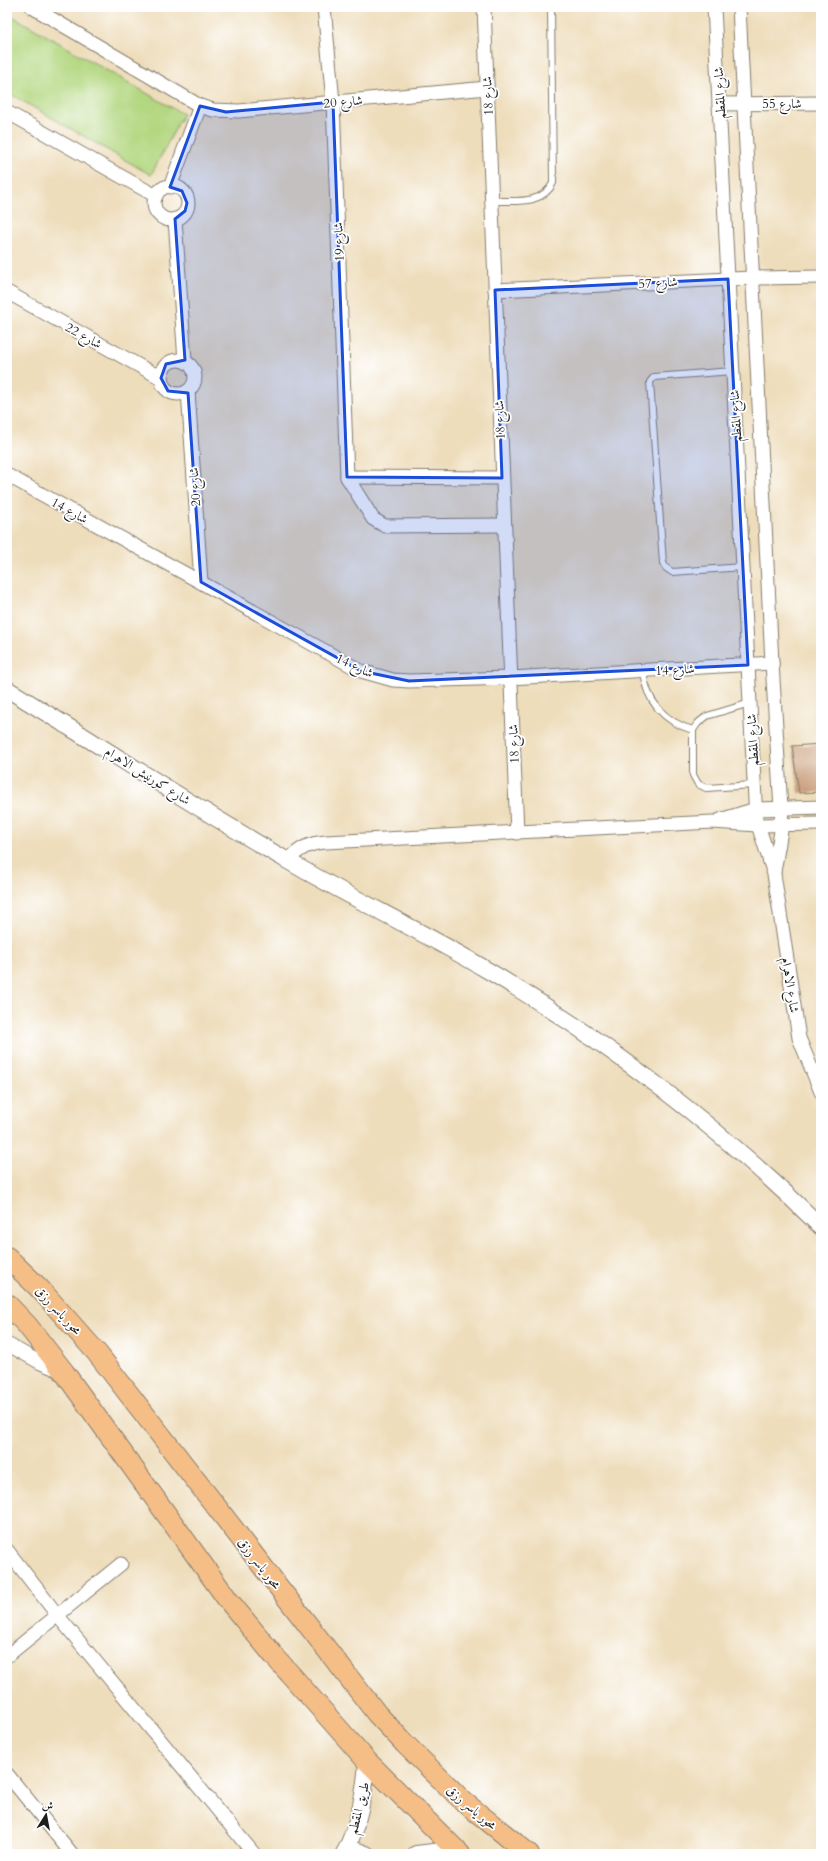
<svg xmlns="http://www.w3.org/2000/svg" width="828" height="1861" font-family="Cardo,Amiri,serif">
  <rect width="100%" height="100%" fill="#fff"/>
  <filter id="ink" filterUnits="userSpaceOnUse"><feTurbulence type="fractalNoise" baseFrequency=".025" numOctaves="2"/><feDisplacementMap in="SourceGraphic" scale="8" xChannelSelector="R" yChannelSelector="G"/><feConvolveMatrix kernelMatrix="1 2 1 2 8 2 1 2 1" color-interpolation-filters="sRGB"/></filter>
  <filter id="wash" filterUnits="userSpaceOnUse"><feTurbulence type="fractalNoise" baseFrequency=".012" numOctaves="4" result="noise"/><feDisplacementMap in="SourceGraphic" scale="16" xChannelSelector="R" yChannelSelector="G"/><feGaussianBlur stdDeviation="0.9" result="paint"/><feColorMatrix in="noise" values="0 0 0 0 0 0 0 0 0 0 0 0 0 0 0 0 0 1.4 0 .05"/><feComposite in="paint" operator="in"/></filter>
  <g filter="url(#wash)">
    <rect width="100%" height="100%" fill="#edb"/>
    <polygon fill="#b3d780" stroke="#687a4e" points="7,13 183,114 151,175 7,92"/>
    <g id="blocks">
      <polygon fill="#cba17f" points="821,744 821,792 799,793 792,746"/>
    </g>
  </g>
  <g filter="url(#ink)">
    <use href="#blocks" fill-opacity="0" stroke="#857c6c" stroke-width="1"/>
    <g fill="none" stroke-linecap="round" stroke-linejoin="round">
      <g stroke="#857c6c" stroke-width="8">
        <g id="service">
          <path d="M491 201C513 200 542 206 553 183L551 7"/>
          <polyline points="733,371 654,377 650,382 663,563 666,568 672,572 743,567"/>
          <path d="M643 671C646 701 664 722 693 730"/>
          <polyline points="750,703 707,716 698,723 693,730 693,775 698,784 706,788 754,785"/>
        </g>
      </g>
      <g stroke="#857c6c" stroke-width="15">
        <g id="minor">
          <polyline points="32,7 200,106 213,110 239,111 487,88"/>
          <polyline points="324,7 333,102 347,477 373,519 385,526 504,525"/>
          <polyline points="484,7 517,833"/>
          <polyline points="714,7 756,819 774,874 799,1038 821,1092"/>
          <polyline points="739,7 772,663 782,825 774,872"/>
          <polyline points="719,104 821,103"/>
          <polyline points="7,112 156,196"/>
          <circle cx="171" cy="203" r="17"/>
          <polyline points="170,187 200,106"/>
          <polyline points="175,219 185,361"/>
          <polyline points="495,290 752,278 821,277"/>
          <polyline points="7,292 161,378"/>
          <circle cx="178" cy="377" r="17"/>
          <polyline points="188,391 201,582"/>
          <polyline points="7,475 361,671 393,680 409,681 510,678 772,663"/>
          <polyline points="347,477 502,478"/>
          <polyline points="720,820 756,809 821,807"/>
          <path d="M288 861C299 848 310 843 326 842L713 822 757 825 821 824"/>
          <polyline points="7,1344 41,1363 61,1371"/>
          <polyline points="7,1550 58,1616 254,1854"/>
          <polyline points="7,1656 121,1564"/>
          <polyline points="7,1774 72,1854"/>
        </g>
      </g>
      <g stroke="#857c6c" stroke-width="18">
        <g id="tertiary">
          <path d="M7 689C101 746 193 806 288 861 353 899 422 931 487 970 604 1039 724 1131 821 1227"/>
          <polyline points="344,1853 355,1850 366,1854"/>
          <path d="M344 1854C359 1824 365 1794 367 1761"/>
          <polyline points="416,1854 442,1851 458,1852"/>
        </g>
      </g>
      <g stroke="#857c6c" stroke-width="22">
        <g id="primary">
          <polyline points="7,1257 40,1289 97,1353 377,1714 405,1744 464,1802 529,1854"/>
          <polyline points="7,1304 27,1325 64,1372 228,1600 275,1657 367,1761 460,1854"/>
        </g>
      </g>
      <use href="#service" stroke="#fff" stroke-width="6"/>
      <use href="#minor" stroke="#fff" stroke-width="13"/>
      <use href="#tertiary" stroke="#fff" stroke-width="16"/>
      <use href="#primary" stroke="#f6be87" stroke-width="20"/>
    </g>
  </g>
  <path fill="#1d4ed8" fill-opacity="0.2" stroke="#1d4ed8" stroke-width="3" stroke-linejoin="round" d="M333 102 347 477 502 478 495 290 728 279 748 665 409 681 361 671 201 582 188 393 168 391 161 378 166 364 185 360 175 219 185 211 187 203 182 191 170 187 200 106 226 112Z"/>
  <g text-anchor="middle" stroke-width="3.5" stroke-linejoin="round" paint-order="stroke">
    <g font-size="13" fill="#1c1c1c" stroke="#fff">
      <text transform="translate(719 93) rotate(-93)" y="5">شارع المقطم</text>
      <text transform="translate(487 96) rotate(-92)" y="5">شارع 18</text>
      <text transform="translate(343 101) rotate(-5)" y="5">شارع 20</text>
      <text x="782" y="108">شارع 55</text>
      <text transform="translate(338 242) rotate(-92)" y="5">شارع 19</text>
      <text transform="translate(658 282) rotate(-3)" y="5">شارع 57</text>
      <text transform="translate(84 335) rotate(29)" y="5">شارع 22</text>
      <text transform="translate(735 416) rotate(-93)" y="5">شارع المقطم</text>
      <text transform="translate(499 420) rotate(-92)" y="5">شارع 18</text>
      <text transform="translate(194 487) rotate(-94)" y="5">شارع 20</text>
      <text transform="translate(70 510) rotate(29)" y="5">شارع 14</text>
      <text transform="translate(355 665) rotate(25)" y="5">شارع 14</text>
      <text transform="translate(675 669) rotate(-3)" y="5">شارع 14</text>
      <text transform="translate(752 740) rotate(-93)" y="5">شارع المقطم</text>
      <text transform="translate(513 744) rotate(-92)" y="5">شارع 18</text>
      <text transform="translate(148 775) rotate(32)" y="5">شارع كورنيش الاهرام</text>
      <text transform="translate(791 985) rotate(81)" y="5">شارع الاهرام</text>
      <text transform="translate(59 1310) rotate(47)" y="5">محور ياسر رزق</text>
      <text transform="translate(260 1563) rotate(52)" y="5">محور ياسر رزق</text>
      <text transform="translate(472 1807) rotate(40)" y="5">محور ياسر رزق</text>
      <text transform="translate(358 1808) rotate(-76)" y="5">طريق المقطم</text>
    </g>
  </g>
  <rect width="828" height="1861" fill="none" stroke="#fff" stroke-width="24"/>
  <g transform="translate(46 1815) rotate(11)" stroke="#ffffff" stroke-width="3" paint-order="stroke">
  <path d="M0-3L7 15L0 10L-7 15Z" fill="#1c1c1c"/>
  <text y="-6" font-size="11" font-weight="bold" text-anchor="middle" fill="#1c1c1c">ش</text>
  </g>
</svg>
